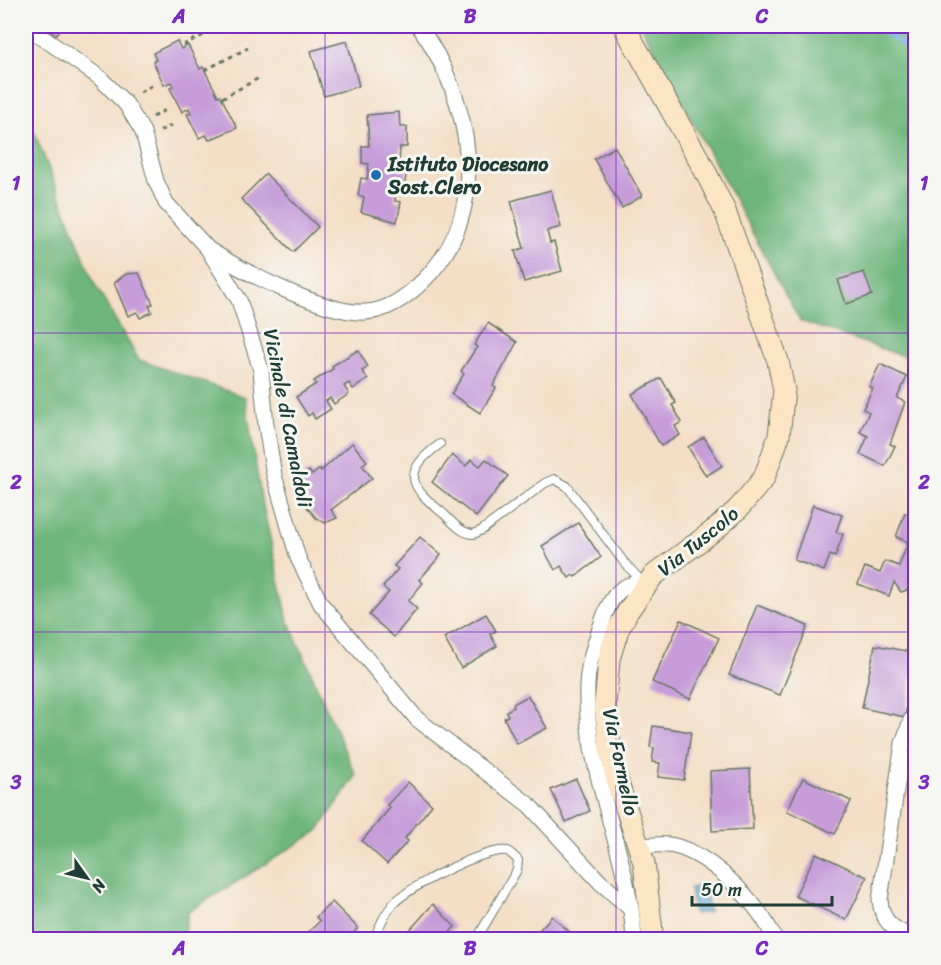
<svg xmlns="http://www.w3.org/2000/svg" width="941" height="965" font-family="Sriracha,sans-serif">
  <rect width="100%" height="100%" fill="#f6f6f2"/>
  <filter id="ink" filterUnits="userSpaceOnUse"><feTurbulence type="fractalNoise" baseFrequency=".0167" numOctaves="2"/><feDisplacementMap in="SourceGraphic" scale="12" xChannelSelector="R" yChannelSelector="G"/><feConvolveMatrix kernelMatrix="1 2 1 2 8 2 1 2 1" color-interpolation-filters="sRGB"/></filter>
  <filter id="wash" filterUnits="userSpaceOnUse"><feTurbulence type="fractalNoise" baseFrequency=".008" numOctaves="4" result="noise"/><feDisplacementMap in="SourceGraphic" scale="24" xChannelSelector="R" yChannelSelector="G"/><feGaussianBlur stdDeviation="1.35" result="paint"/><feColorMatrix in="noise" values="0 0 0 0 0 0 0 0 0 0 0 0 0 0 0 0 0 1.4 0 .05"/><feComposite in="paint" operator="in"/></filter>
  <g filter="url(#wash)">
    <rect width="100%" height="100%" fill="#f4dfc6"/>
    <g fill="#6eb67c" stroke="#467a58" stroke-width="1.5">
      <polygon points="641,26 915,26 915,360 800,321"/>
      <polygon points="26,111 95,285 139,360 245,397 261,497 288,620 356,776 318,831 188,912 183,939 26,939"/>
    </g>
    <polygon fill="#67a9db" stroke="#437388" stroke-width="1.5" points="705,886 709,912 694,914 690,888"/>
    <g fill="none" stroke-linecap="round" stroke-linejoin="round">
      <polyline stroke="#67a9db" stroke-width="5" points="873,26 916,53"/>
    </g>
    <g id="blocks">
      <g fill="#c69dd9">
        <polygon points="43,26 63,26 56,35"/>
        <polygon points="177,41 181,49 188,45 200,69 203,67 218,96 220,95 237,128 209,140 206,135 199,138 187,114 191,113 189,108 182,112 170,88 173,86 171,82 164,85 153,61 156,60 153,53"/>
        <polygon points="347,41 359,86 324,96 311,51"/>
        <polygon points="399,112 400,127 407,127 407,147 400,147 399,165 407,165 405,184 397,183 395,201 401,202 397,222 361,212 364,197 358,195 361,178 367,179 369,164 362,163 362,146 369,146 367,115"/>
        <polygon points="615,147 642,196 622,208 594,159"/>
        <polygon points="266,174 318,227 293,252 241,199"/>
        <polygon points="551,190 561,227 547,231 550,243 554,242 562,271 524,282 515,251 524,248 511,201"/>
        <polygon points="864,272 872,295 846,304 838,280"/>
        <polygon points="139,273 153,304 149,305 152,312 140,318 137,312 128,316 114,283 126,274"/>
        <polygon points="488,323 517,342 493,386 496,388 480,413 451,394 464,374 461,371 477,347 474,345"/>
        <polygon points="358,350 368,367 362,371 368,379 353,389 349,383 344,386 349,394 334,404 330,398 326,401 331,409 315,419 312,413 308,416 296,397 316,384 314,381 333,369 332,366"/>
        <polygon points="880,364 907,377 897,398 905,402 890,444 895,446 885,466 860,454 868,436 860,432 869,412 863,409 873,388 869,387"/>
        <polygon points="661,378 676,403 672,405 682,422 675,426 680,435 661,446 632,394"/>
        <polygon points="704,437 722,466 706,476 688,447"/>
        <polygon points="352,443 367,461 362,465 372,478 331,510 337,518 325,523 316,518 307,507 312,503 295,482 309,471 312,475 320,469 321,471"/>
        <polygon points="452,455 466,466 471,459 480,466 486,459 508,476 476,517 432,482"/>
        <polygon points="813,505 842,515 836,532 843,534 835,557 830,555 824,571 794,560"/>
        <polygon points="905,513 916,518 916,587 901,592 894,582 889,596 858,584 865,567 880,573 885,561 899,566 908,542 896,537"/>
        <polygon points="578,523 601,557 575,577 573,575 569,578 561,566 555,570 542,546"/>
        <polygon points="420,537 441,555 419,580 423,583 408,601 417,609 394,637 369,615 389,592 383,587 398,569 394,566"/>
        <polygon points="757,605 808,626 780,695 729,675"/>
        <polygon points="486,614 496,631 490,634 497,646 461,668 444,638"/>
        <polygon points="681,620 719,638 690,699 652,682"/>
        <polygon points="875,645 916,653 905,717 862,708"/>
        <polygon points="528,696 547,728 517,744 504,718 508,716 506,711 514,707 513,704"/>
        <polygon points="653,726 691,732 684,780 658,777 660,763 652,762 654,748 650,747"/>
        <polygon points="750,769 753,829 712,831 710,771"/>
        <polygon points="803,778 851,801 835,834 787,811"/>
        <polygon points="576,779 590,811 566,822 551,790"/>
        <polygon points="408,782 432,805 405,838 408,841 387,864 362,841 390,808 387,805"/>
        <polygon points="816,853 867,877 846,920 795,896"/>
        <polygon points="332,902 358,928 347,940 300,940 320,921 316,917"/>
        <polygon points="433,904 455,927 442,940 401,940"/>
        <polygon points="552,916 574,936 571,940 530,940"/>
      </g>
    </g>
  </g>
  <g filter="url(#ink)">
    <use href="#blocks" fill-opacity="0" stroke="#6a7667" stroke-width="1.5"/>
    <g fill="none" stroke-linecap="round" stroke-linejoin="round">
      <g stroke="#6a7667" stroke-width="10">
        <g id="lane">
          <path d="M440 444C400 473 410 487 444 514 452 522 462 534 474 534L482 530 545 483 554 479 567 486 623 561 644 584"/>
          <path d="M374 940C379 926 385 913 394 903 410 886 486 847 508 851L518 860 517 870 476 940"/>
        </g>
      </g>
      <g stroke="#6a7667" stroke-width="17">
        <g id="street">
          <polyline points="26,26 99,77 126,104 143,132 156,181 166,203 208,249 239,300 261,370 266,425 274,475 298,558 321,604 417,719 529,805 600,882 631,909"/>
          <path d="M211 251C244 272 327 315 366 312 388 311 409 295 424 280 494 210 471 99 419 26"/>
          <path d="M911 720 903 743 880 900C882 924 895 930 916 939"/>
          <path d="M640 846C654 845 668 843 681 848 716 860 761 906 775 940"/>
          <path d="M634 940C630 855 584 771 587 688 587 664 596 640 604 617 611 597 622 580 645 585"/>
        </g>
      </g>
      <g stroke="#6a7667" stroke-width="23">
        <polyline id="secondary" points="624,26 702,165 725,211 778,361 784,390 779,436 764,478 739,508 717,528 653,576 628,611 618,630 609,659 605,706 610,748 617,780 644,863 653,940"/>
      </g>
      <g stroke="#6a7667" stroke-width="3" stroke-dasharray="4.5 4.5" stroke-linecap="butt">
        <polyline points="186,46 185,44 223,26"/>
        <polyline points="205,70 248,48"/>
        <polyline points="140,92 155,84"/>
        <polyline points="222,98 261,77"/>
        <polyline points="153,117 167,109"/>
        <polyline points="160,131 172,125"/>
      </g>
      <use href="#lane" stroke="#fff" stroke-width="8"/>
      <use href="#street" stroke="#fff" stroke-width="15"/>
      <use href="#secondary" stroke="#fce5c4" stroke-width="21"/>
    </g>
  </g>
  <path fill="none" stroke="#7b2cbf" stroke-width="1.5" stroke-opacity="0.55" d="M325 26V940M616 26V940M26 333H916M26 632H916"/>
  <circle fill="#1f6fb2" stroke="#f6f6f2" stroke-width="2" cx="376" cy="175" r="6"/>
  <g text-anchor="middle" stroke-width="6" stroke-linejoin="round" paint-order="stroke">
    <g font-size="20" font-weight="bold" fill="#1f3d34" stroke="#f6f6f2" text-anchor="start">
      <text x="388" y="171">Istituto Diocesano<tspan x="388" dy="23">Sost.Clero</tspan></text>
    </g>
    <g font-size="20" fill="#1f3d34" stroke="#f6f6f2">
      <text transform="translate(288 418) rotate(79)" y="7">Vicinale di Camaldoli</text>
      <text transform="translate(698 541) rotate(-39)" y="7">Via Tuscolo</text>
      <text transform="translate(621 762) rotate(78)" y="7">Via Formello</text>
    </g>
  </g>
  <rect width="941" height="965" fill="none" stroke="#f6f6f2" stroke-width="66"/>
  <g transform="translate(87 878) rotate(124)" stroke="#f6f6f2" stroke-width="4.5" paint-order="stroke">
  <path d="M0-4.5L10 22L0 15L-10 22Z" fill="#1f3d34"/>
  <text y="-9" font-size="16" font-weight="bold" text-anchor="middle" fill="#1f3d34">N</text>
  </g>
  <path d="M692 896v9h140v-9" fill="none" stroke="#1f3d34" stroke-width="3"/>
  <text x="701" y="896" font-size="18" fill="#1f3d34" stroke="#f6f6f2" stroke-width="4.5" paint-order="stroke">50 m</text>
  <rect x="33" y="33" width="875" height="899" fill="none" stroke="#7b2cbf" stroke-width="2"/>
  <g font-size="20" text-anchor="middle" font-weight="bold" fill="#7b2cbf">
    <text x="179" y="23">A</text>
    <text x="470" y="23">B</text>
    <text x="762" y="23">C</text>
    <text x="16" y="190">1</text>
    <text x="924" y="190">1</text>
    <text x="16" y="489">2</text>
    <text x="924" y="489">2</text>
    <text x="16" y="789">3</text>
    <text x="924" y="789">3</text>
    <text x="179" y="955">A</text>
    <text x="470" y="955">B</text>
    <text x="762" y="955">C</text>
  </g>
</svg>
